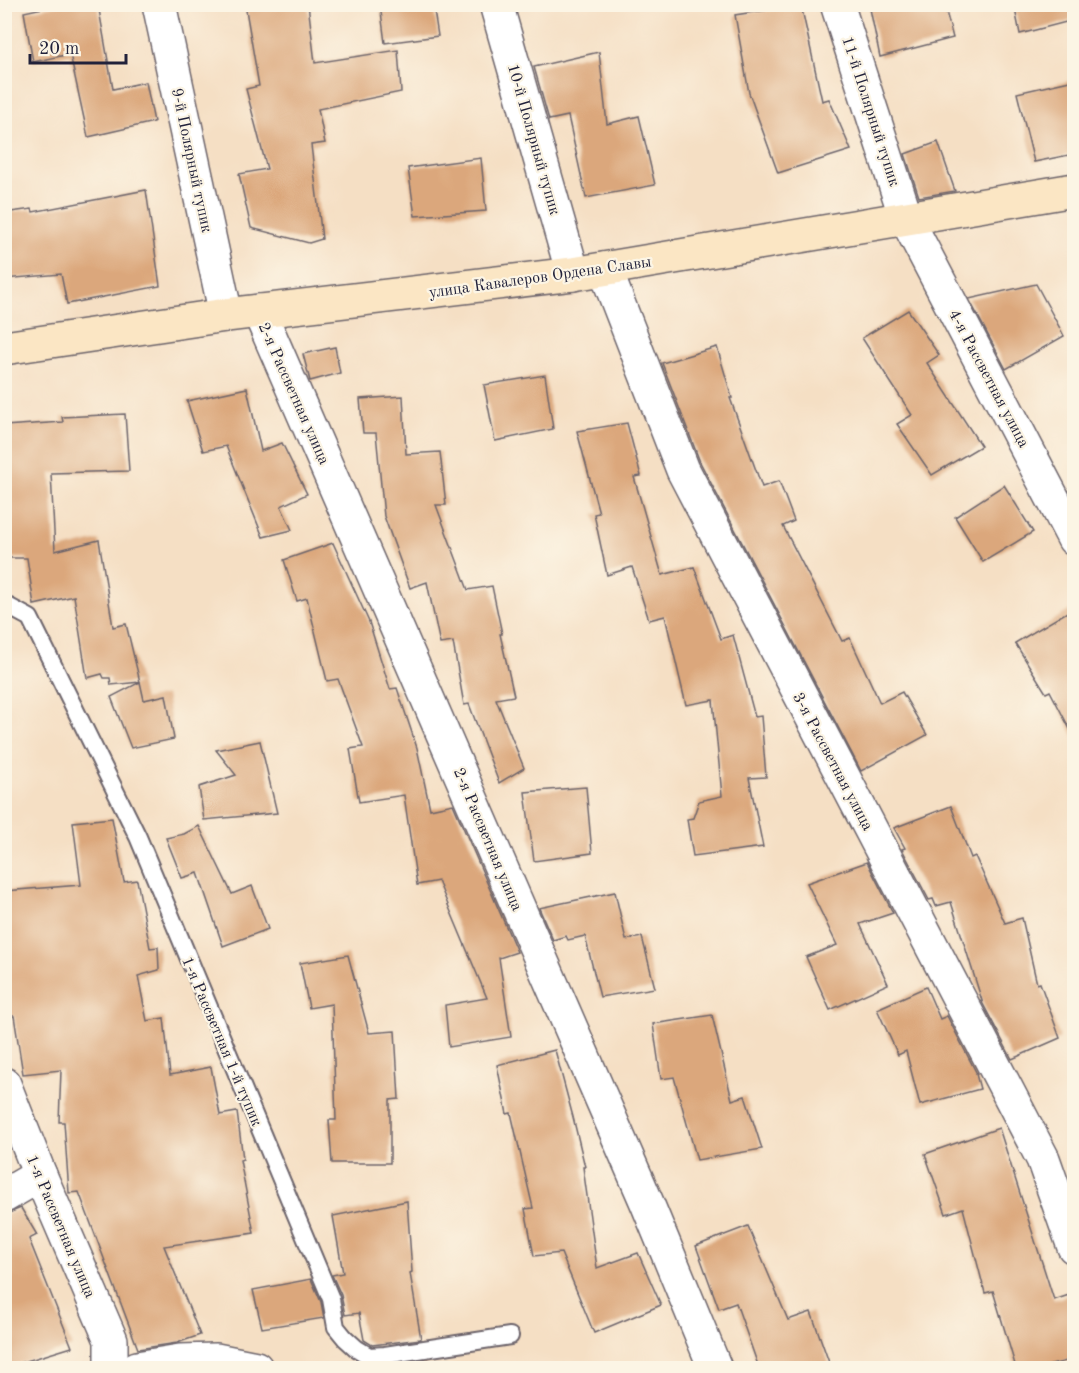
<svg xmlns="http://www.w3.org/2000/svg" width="1079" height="1373" font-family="'Old Standard TT',serif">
  <rect width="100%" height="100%" fill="#fcf5e5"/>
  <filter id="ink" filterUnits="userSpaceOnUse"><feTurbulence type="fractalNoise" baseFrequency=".0167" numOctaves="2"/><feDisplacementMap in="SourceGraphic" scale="12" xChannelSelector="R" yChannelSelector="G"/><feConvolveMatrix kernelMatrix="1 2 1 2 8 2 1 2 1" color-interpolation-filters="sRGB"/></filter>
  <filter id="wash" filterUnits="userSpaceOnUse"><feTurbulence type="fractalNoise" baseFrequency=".008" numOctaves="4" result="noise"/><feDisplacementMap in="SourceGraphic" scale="24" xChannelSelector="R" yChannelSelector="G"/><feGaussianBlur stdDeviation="1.35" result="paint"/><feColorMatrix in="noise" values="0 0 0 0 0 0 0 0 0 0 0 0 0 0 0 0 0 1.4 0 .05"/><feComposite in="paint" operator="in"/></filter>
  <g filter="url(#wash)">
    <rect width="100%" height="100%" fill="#f5dfc4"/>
    <g id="blocks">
      <g fill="#dba77b">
        <polygon points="61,4 98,4 113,89 146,82 154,122 88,137 70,54 33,62 24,12"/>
        <polygon points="245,4 308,4 315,63 398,50 401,92 318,109 325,143 311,145 322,239 309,243 251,228 239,174 267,169 246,89 259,86"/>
        <polygon points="380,4 433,4 438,36 385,43"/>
        <polygon points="869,4 944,4 953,38 880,57"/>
        <polygon points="1014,4 1074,4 1074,20 1020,34"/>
        <polygon points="801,5 822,101 829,99 851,150 778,173 749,93 735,15"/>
        <polygon points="599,52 607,124 639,116 655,185 586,198 568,116 549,120 534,67"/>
        <polygon points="1074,80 1074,154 1034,162 1017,93"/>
        <polygon points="938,142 955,191 919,197 905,154"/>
        <polygon points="481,158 486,211 415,216 408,168"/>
        <polygon points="146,190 160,286 67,304 61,274 4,279 4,213 32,209 33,212"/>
        <polygon points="1036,284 1064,336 1006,369 969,299"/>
        <polygon points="908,310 939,355 927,363 981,446 932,475 897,424 912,415 862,338"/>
        <polygon points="335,347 340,373 310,381 303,354"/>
        <polygon points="717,347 732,398 730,398 762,487 779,481 794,521 783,526 842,641 850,638 880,703 902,692 927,735 861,771 700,462 662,363"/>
        <polygon points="545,375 553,429 495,441 484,385"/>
        <polygon points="247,388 261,451 282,443 307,494 281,506 292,530 263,537 226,446 203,451 187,401"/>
        <polygon points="403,396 406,454 440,452 446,505 436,505 468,590 492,586 502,634 500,634 514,696 496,699 524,768 499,783 469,704 464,705 453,642 440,644 427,582 410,588 384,516 376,433 363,433 360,399"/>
        <polygon points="125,414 129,471 51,473 55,551 99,540 113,627 126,624 140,682 111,685 110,678 104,678 102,674 87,678 74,596 34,605 27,558 4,558 4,426 63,422 62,417"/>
        <polygon points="627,423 641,476 634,477 662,575 694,567 721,639 733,635 755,717 761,716 766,777 749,778 763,847 693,856 687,819 693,818 699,801 722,796 713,700 686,705 665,616 649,620 632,567 607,575 594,514 599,513 577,431"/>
        <polygon points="1004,485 1033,532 983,562 955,517"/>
        <polygon points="333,543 369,622 390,689 397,688 417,748 430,809 453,804 517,952 499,958 511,1037 449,1047 445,1005 487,998 438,881 417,885 404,795 359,802 350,749 363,747 338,679 327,681 307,598 297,601 284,560"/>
        <polygon points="1074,608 1074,737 1050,691 1046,693 1015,643"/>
        <polygon points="140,682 144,700 166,695 174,739 131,748 111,697"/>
        <polygon points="260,741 277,813 204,820 199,787 236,775 216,750"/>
        <polygon points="586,787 592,853 534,861 525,792"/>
        <polygon points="951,806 971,858 975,856 1005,923 1022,918 1037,984 1040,983 1060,1038 1012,1059 983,1004 951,902 936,906 933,899 929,900 902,849 905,848 894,828"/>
        <polygon points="112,818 124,882 137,880 150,948 158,947 159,970 138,976 147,1021 164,1018 170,1075 211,1067 220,1115 237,1112 243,1159 240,1160 254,1233 164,1246 200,1335 177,1343 138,1349 79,1192 69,1193 64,1122 59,1122 61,1070 23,1074 14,1016 5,1016 4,1002 4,891 81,885 73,822"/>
        <polygon points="199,826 232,894 252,886 268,929 223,946 198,873 182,878 166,838 184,834"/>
        <polygon points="867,862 893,913 860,924 888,984 830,1010 806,957 837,945 807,883"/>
        <polygon points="615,892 626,940 642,937 655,988 600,997 585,936 568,940 566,936 553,940 539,908"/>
        <polygon points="348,955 369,1033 395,1031 399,1099 390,1100 390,1163 332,1163 329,1120 336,1120 332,1004 309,1008 300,963"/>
        <polygon points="926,987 940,1019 947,1016 977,1074 976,1074 980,1089 920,1105 906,1051 898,1055 877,1009"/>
        <polygon points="712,1015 732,1100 745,1096 762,1149 697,1160 674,1077 661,1079 653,1024"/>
        <polygon points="555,1050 573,1117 585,1167 583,1167 597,1268 638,1253 661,1305 594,1333 561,1253 534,1256 525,1209 533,1208 511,1113 507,1114 497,1065"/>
        <polygon points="999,1128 1054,1300 1069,1295 1074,1309 1074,1359 1040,1368 1016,1368 993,1291 985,1293 963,1208 946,1214 925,1154"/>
        <polygon points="407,1201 412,1272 410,1273 421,1339 372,1345 364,1340 359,1313 345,1315 341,1295 332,1275 343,1273 333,1216"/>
        <polygon points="21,1208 37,1235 29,1239 72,1347 4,1368 4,1215"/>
        <polygon points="748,1226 788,1320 811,1312 831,1368 759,1368 736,1303 719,1309 696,1246"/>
        <polygon points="311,1279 321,1302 324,1318 262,1328 253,1290"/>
        <polygon points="425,1360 426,1368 368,1368 368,1366"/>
      </g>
    </g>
  </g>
  <g filter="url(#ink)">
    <use href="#blocks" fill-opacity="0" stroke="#6c646b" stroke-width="1.5"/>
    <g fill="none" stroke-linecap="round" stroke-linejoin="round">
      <g stroke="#6c646b" stroke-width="20">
        <polyline id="lane" points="4,604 30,618 138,837 331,1299 336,1327 345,1338 356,1348 369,1356 385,1355 510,1336"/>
      </g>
      <g stroke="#6c646b" stroke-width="36">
        <g id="street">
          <polyline points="159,4 226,315"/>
          <polyline points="496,4 573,274"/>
          <polyline points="837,4 906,218 1074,539"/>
          <polyline points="605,269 683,470 1043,1159 1074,1247"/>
          <polyline points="259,311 647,1203 715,1368"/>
          <polyline points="4,1084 40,1175 111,1340 111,1368"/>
          <polyline points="4,1196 40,1175"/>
          <polyline points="137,1368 180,1361 216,1360 256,1368"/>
        </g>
      </g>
      <g stroke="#6c646b" stroke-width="36">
        <polyline id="secondary" points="4,348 226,315 573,274 1074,190"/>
      </g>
      <use href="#lane" stroke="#fff" stroke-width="16"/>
      <use href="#street" stroke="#fff" stroke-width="33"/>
      <use href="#secondary" stroke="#fbe6c4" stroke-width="33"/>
    </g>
  </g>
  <g text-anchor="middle" stroke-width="4.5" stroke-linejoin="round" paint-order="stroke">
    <g font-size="16" fill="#22223b" stroke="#fcf5e5">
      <text transform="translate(872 111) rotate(72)" y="6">11-й Полярный тупик</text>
      <text transform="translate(535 139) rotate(74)" y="6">10-й Полярный тупик</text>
      <text transform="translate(193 160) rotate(78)" y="6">9-й Полярный тупик</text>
      <text transform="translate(540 276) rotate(-8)" y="6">улица Кавалеров Ордена Славы</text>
      <text transform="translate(990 378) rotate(62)" y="6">4-я Рассветная улица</text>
      <text transform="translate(295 393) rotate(66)" y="6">2-я Рассветная улица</text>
      <text transform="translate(834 761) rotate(62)" y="6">3-я Рассветная улица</text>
      <text transform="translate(489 839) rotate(67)" y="6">2-я Рассветная улица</text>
      <text transform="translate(223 1041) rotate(67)" y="6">1-я Рассветная 1-й тупик</text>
      <text transform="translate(62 1226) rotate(67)" y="6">1-я Рассветная улица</text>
    </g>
  </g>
  <rect width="1079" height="1373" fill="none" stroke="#fcf5e5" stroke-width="24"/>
  <path d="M30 54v9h96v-9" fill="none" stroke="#22223b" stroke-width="3"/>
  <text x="39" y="54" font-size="18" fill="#22223b" stroke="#fcf5e5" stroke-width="4.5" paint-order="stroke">20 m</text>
</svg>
